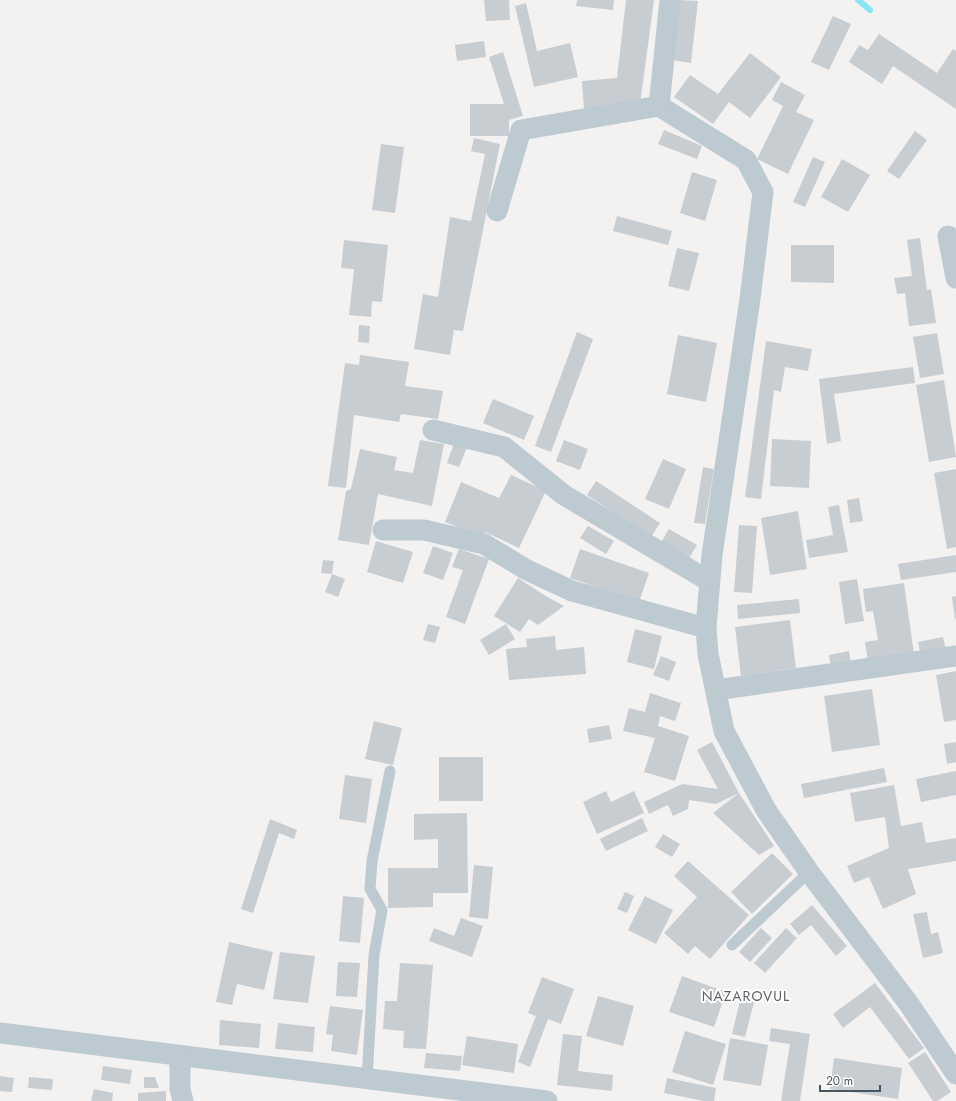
<svg xmlns="http://www.w3.org/2000/svg" width="956" height="1101" font-family="Jost,sans-serif">
  <rect width="100%" height="100%" fill="#f4f1f1"/>
  <g fill="none" stroke-linecap="round" stroke-linejoin="round">
    <polyline stroke="#86e6f5" stroke-width="6" points="858,0 870,10"/>
  </g>
  <g fill="#c8cdd2">
    <polygon points="484,0 509,0 510,20 486,21"/>
    <polygon points="577,0 614,0 613,10 576,6"/>
    <polygon points="626,0 654,0 640,104 584,109 582,81 617,78"/>
    <polygon points="679,0 698,1 691,63 672,60"/>
    <polygon points="526,3 537,51 570,43 578,77 534,87 515,6"/>
    <polygon points="833,16 851,24 829,70 811,62"/>
    <polygon points="879,34 937,73 953,49 956,51 956,109 893,66 882,84 849,62 859,45 868,50"/>
    <polygon points="484,41 486,57 457,61 455,45"/>
    <polygon points="503,52 523,116 509,120 509,136 470,136 470,104 504,104 489,57"/>
    <polygon points="750,53 781,77 750,118 729,102 713,124 674,97 690,75 718,94"/>
    <polygon points="781,82 805,95 796,112 814,120 788,174 757,159 783,106 772,100"/>
    <polygon points="664,130 702,146 697,159 658,144"/>
    <polygon points="915,131 927,140 899,179 887,171"/>
    <polygon points="474,138 500,144 463,331 454,330 450,355 414,349 423,294 438,297 450,217 471,221 485,154 471,151"/>
    <polygon points="381,144 404,147 395,213 372,210"/>
    <polygon points="813,157 825,162 805,207 793,202"/>
    <polygon points="842,159 870,175 848,212 821,197"/>
    <polygon points="692,172 717,180 705,221 680,213"/>
    <polygon points="617,216 672,231 668,245 613,231"/>
    <polygon points="920,238 927,290 931,289 936,323 909,326 905,293 897,294 894,278 912,276 907,240"/>
    <polygon points="344,240 388,245 382,302 372,301 371,317 349,315 354,269 341,268"/>
    <polygon points="791,245 834,245 834,283 791,282"/>
    <polygon points="677,248 699,253 689,291 668,286"/>
    <polygon points="359,325 370,326 369,343 358,342"/>
    <polygon points="577,332 593,339 551,452 535,446"/>
    <polygon points="937,333 944,374 920,378 913,337"/>
    <polygon points="678,335 717,343 706,402 667,394"/>
    <polygon points="766,341 812,349 808,371 785,367 781,392 774,390 761,499 745,497"/>
    <polygon points="360,355 409,362 405,386 443,391 438,419 401,414 399,422 354,415 346,488 328,486 345,363 359,365"/>
    <polygon points="913,367 915,383 834,394 841,441 827,444 819,379"/>
    <polygon points="944,380 956,457 929,462 916,385"/>
    <polygon points="493,399 534,416 524,440 483,423"/>
    <polygon points="772,439 811,441 809,488 770,486"/>
    <polygon points="420,440 444,444 432,506 378,494 369,545 338,540 346,491 351,489 360,449 397,457 394,470 413,473"/>
    <polygon points="564,440 588,449 580,470 556,461"/>
    <polygon points="454,443 467,447 459,467 447,463"/>
    <polygon points="663,459 686,469 669,509 645,499"/>
    <polygon points="703,467 714,469 705,524 694,523"/>
    <polygon points="956,469 956,547 947,549 934,473"/>
    <polygon points="511,475 546,491 519,548 485,532 483,537 445,522 461,482 499,498"/>
    <polygon points="596,481 660,523 651,537 587,495"/>
    <polygon points="859,498 863,521 850,523 847,500"/>
    <polygon points="839,505 848,552 809,558 806,540 833,535 828,507"/>
    <polygon points="798,511 807,569 770,575 761,518"/>
    <polygon points="739,525 757,526 752,593 734,592"/>
    <polygon points="588,526 614,541 606,554 580,538"/>
    <polygon points="669,529 697,545 688,560 660,544"/>
    <polygon points="376,541 413,552 403,583 367,572"/>
    <polygon points="433,546 453,553 443,580 423,573"/>
    <polygon points="459,549 489,559 465,624 446,617 463,570 452,567"/>
    <polygon points="580,549 649,573 639,602 570,578"/>
    <polygon points="956,555 956,572 901,580 898,564"/>
    <polygon points="323,560 334,561 332,574 321,573"/>
    <polygon points="332,574 345,579 338,597 325,592"/>
    <polygon points="518,578 544,595 564,606 538,625 529,619 520,632 494,616"/>
    <polygon points="857,579 864,621 845,624 839,582"/>
    <polygon points="904,583 914,654 868,662 865,642 878,640 873,611 866,612 863,589"/>
    <polygon points="956,596 956,619 955,619 952,597"/>
    <polygon points="799,599 800,613 738,619 737,605"/>
    <polygon points="790,620 796,668 741,676 735,627"/>
    <polygon points="428,624 440,627 435,643 423,640"/>
    <polygon points="506,624 515,639 489,655 480,640"/>
    <polygon points="635,629 662,636 654,669 627,662"/>
    <polygon points="555,636 556,650 584,647 586,674 509,680 506,649 527,647 526,639"/>
    <polygon points="943,637 946,651 921,656 918,642"/>
    <polygon points="849,651 851,663 831,667 829,655"/>
    <polygon points="661,656 676,662 669,681 653,675"/>
    <polygon points="956,671 956,720 944,722 936,675"/>
    <polygon points="872,689 880,745 832,752 824,696"/>
    <polygon points="650,693 681,703 675,721 660,716 658,726 689,736 675,781 644,772 655,738 623,731 629,708 645,712"/>
    <polygon points="374,721 402,728 393,765 365,759"/>
    <polygon points="609,725 612,739 589,743 587,729"/>
    <polygon points="712,742 739,793 716,804 689,800 688,809 673,816 668,805 649,814 644,802 682,784 718,789 697,750"/>
    <polygon points="956,742 956,762 947,764 944,744"/>
    <rect x="439" y="757" width="44" height="44"/>
    <polygon points="884,768 887,782 804,798 801,784"/>
    <polygon points="956,771 956,795 921,802 916,779"/>
    <polygon points="345,775 372,779 366,823 339,819"/>
    <polygon points="894,785 901,826 922,822 926,843 956,838 956,861 908,869 916,894 883,909 869,877 854,883 847,866 889,848 885,817 855,822 850,793"/>
    <polygon points="606,791 611,802 634,791 644,813 597,834 583,802"/>
    <polygon points="739,793 774,846 759,855 713,813"/>
    <polygon points="467,813 468,893 433,893 433,907 388,908 388,868 438,868 438,839 414,840 414,814"/>
    <polygon points="642,818 648,831 606,851 600,839"/>
    <polygon points="270,819 297,830 294,839 279,833 253,913 241,909"/>
    <polygon points="663,834 680,844 672,857 655,847"/>
    <polygon points="772,853 793,874 752,914 731,892"/>
    <polygon points="688,861 749,915 710,959 695,946 688,954 664,933 697,897 674,876"/>
    <polygon points="474,865 493,867 488,919 469,917"/>
    <polygon points="625,892 634,896 627,913 617,909"/>
    <polygon points="343,896 364,898 360,943 339,941"/>
    <polygon points="645,896 673,910 656,944 628,930"/>
    <polygon points="812,905 847,946 836,956 811,925 799,935 790,924"/>
    <polygon points="927,912 931,934 938,932 943,953 923,958 913,914"/>
    <polygon points="461,918 483,926 472,957 429,941 434,928 454,936"/>
    <polygon points="761,928 772,938 750,962 739,952"/>
    <polygon points="786,928 797,938 765,973 754,963"/>
    <polygon points="229,942 273,952 264,990 237,984 232,1005 216,1002"/>
    <polygon points="280,952 315,956 308,1003 273,999"/>
    <polygon points="338,962 360,963 357,997 336,996"/>
    <polygon points="400,963 433,965 426,1049 403,1048 404,1031 383,1029 385,1001 397,1001"/>
    <polygon points="682,976 726,992 714,1027 669,1012"/>
    <polygon points="542,977 574,989 561,1024 548,1019 530,1067 518,1062 536,1016 528,1013"/>
    <polygon points="875,983 924,1048 909,1059 870,1007 843,1028 833,1014"/>
    <polygon points="742,992 756,995 745,1037 732,1034"/>
    <polygon points="598,996 634,1006 623,1046 586,1036"/>
    <polygon points="330,1006 363,1010 357,1055 331,1051 333,1035 326,1034"/>
    <polygon points="220,1020 261,1024 259,1048 219,1045"/>
    <polygon points="278,1023 315,1027 313,1052 275,1049"/>
    <polygon points="771,1028 810,1034 800,1101 781,1101 790,1044 769,1041"/>
    <polygon points="685,1031 726,1044 713,1085 672,1072"/>
    <polygon points="563,1034 582,1036 578,1071 613,1075 612,1091 557,1085"/>
    <polygon points="467,1036 518,1044 514,1073 462,1065"/>
    <polygon points="730,1038 768,1045 761,1086 723,1080"/>
    <polygon points="925,1052 951,1092 937,1101 933,1101 908,1063"/>
    <polygon points="426,1053 462,1056 460,1071 424,1068"/>
    <polygon points="834,1058 902,1068 898,1099 830,1089"/>
    <polygon points="103,1066 132,1070 130,1084 101,1080"/>
    <polygon points="0,1076 14,1078 12,1092 0,1091"/>
    <polygon points="29,1077 53,1079 52,1090 28,1088"/>
    <polygon points="144,1077 155,1077 159,1088 144,1088"/>
    <polygon points="667,1078 716,1088 714,1101 704,1101 664,1093"/>
    <polygon points="94,1089 113,1093 112,1101 91,1101"/>
    <polygon points="166,1091 166,1101 138,1101 138,1093"/>
  </g>
  <g fill="none" stroke-linecap="round" stroke-linejoin="round">
    <g stroke="#becad2" stroke-width="11">
      <polyline points="732,945 809,872"/>
      <polyline points="367,1080 374,955 382,910 370,889 372,861 390,771"/>
    </g>
    <g stroke="#becad2" stroke-width="21">
      <polyline points="670,0 659,106 746,160 763,192 750,299 712,555 706,628 708,654 724,731 766,810 809,872 909,1004 956,1074"/>
      <polyline points="497,211 521,130 659,106"/>
      <polyline points="948,236 956,278"/>
      <polyline points="433,430 504,447 564,495 709,581"/>
      <polyline points="383,530 424,530 484,544 527,570 572,591 706,628"/>
      <polyline points="716,690 956,656"/>
      <polyline points="0,1033 547,1101"/>
      <polyline points="180,1056 180,1089 183,1101"/>
    </g>
  </g>
  <g text-anchor="middle" stroke-width="4" stroke-linejoin="round" paint-order="stroke">
    <g font-size="14" letter-spacing="1" fill="#5d6267" stroke="#fff">
      <text x="746" y="1001">NAZAROVUL</text>
    </g>
  </g>
  <path d="M820 1085v6h60v-6" fill="none" stroke="#475761" stroke-width="2"/>
  <text x="826" y="1085" font-size="12" fill="#475761" stroke="#ffffff" stroke-width="3" paint-order="stroke">20 m</text>
</svg>
